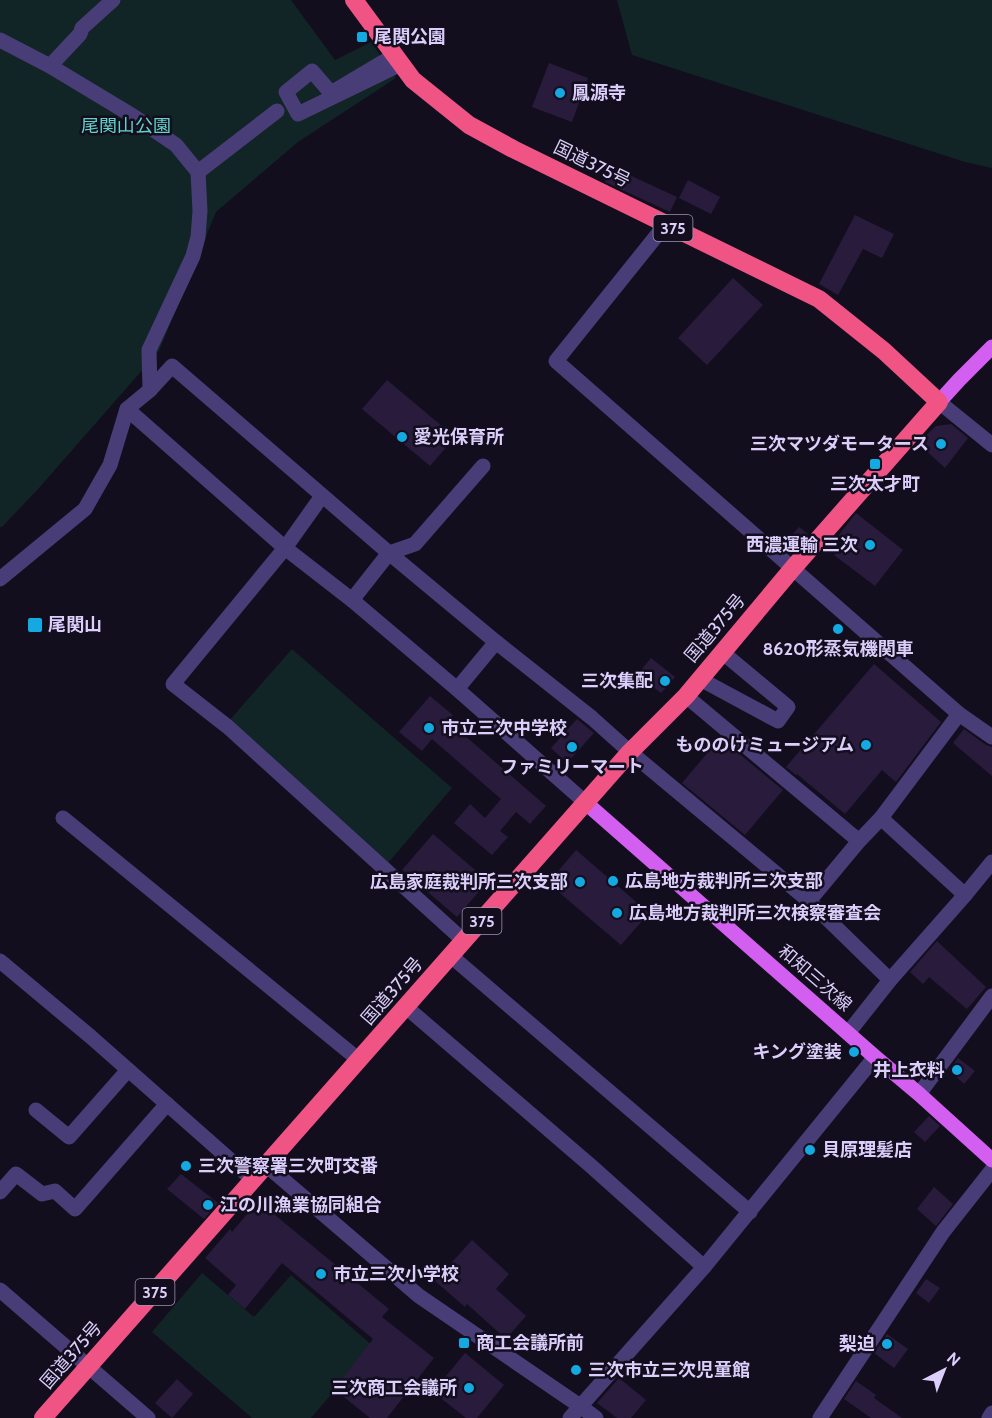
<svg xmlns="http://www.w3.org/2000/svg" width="992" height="1418" font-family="Cabin,'Noto Sans JP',sans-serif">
  <rect width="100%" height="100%" fill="#130e1d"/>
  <g fill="#112426">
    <polygon points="0,0 291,0 335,60 371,42 396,78 298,142 216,212 159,351 39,488 2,527 0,527"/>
    <polygon points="617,0 992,0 992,168 965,162 632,55"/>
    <polygon points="292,649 452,788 388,863 227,723"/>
    <polygon points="202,1273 254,1317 291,1275 373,1346 311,1418 252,1418 152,1332"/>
  </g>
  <g fill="#281b3c">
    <polygon points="549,63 588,78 572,122 532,107"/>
    <polygon points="612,167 677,197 670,212 605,182"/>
    <polygon points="688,180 720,197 711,214 679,198"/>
    <polygon points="855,215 894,234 882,258 863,249 838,295 819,284"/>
    <polygon points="733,278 763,305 707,365 678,338"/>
    <polygon points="387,380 455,437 430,466 362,409"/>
    <polygon points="951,424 968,438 945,468 918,443 936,426"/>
    <polygon points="856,513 903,550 875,586 834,555 845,541 838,536"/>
    <polygon points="799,527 808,534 791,554 782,546"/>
    <polygon points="651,658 675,677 661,693 637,675"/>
    <polygon points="874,664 941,722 896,782 882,770 845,814 797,774 796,775 786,767"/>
    <polygon points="430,696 453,715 448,721 546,806 530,824 516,812 500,831 508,837 492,855 454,823 470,804 485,818 501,799 432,739 422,751 399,732"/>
    <polygon points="577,719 594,733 567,763 551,748"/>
    <polygon points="964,729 986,745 992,747 992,776 953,743"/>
    <polygon points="720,738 783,790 745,835 682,783"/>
    <polygon points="433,834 488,881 457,917 402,870"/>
    <polygon points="576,850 649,913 621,945 548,883"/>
    <polygon points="937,941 986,987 967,1009 929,977 923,984 910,972"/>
    <polygon points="958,1058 975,1071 964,1084 949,1070"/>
    <polygon points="929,1116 940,1126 925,1142 914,1132"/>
    <polygon points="181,1174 218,1203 204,1219 167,1189"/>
    <polygon points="934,1187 953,1204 936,1226 917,1209"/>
    <polygon points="258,1201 389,1309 382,1317 434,1358 387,1418 370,1418 334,1389 373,1339 282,1263 245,1309 228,1295 236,1285 205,1258 230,1229 232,1232"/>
    <polygon points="472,1240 509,1274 496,1289 526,1316 506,1339 467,1304 465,1307 435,1281"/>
    <polygon points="926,1279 940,1288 929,1303 916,1293"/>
    <polygon points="887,1334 908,1349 894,1368 874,1353"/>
    <polygon points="465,1353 504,1385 477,1418 466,1418 433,1392"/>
    <polygon points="619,1378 646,1400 631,1418 617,1418 597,1403"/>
    <polygon points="177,1379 193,1394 172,1418 155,1403"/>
    <polygon points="856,1381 876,1395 874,1398 902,1418 871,1418 844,1399"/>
  </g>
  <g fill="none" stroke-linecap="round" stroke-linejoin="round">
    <g stroke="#493d78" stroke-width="15">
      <polyline points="0,40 50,66 133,116 176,145 198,172 200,211 198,237 193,256 149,350 150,390"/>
      <polyline points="395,55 331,93 312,71 286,92 298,114 401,64"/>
      <polyline points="50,66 80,34 82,28 113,0"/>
      <polyline points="198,172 277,111"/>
      <polyline points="666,224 556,361 959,714 881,818 859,841 686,696"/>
      <polyline points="939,402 992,445"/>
      <polyline points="127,409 285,548 352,600 457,689 586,803"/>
      <polyline points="322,496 285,548 173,684 228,727 464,941"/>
      <polyline points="0,579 85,509 110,465 127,409 150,390 172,366 389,553 496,642 592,718 630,752 809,901 890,980"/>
      <polyline points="352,600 389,553 415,544 483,466"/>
      <polyline points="700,679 778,721 788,707 722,652"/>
      <polyline points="457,689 496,642"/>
      <polyline points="959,714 992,737"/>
      <polyline points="63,818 359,1060"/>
      <polyline points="881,818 965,895"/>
      <polyline points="809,901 859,841"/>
      <polyline points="451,956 750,1212"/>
      <polyline points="0,961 91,1037 253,1180"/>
      <polyline points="406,1007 591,1166 704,1267"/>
      <polyline points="848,1033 890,980 965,895 992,862"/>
      <polyline points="919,1094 992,996"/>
      <polyline points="36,1110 69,1137 128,1070"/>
      <polyline points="266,1165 419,1296 580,1406 596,1418"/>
      <polyline points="0,1192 16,1174 42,1194 55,1191 75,1209 167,1104"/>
      <polyline points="0,1290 148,1418"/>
      <polyline points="570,1418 704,1267 875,1057"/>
      <polyline points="820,1418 943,1232 992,1170"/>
      <polyline points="989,1418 992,1413"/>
    </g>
    <g stroke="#d35ff1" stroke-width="15">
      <polyline points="939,402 959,380 992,347"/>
      <polyline points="586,803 875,1057 919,1094 992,1160"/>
    </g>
    <polyline stroke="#f05484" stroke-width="18" points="43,1418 630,752 686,696 793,568 939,402 884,351 819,299 513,149 469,125 413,80 354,0"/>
  </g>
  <g fill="#14a9e1" stroke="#130e1d" stroke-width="2">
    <rect x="356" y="31" width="12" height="12" rx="3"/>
    <circle cx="560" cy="93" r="6"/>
    <circle cx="402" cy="437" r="6"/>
    <circle cx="941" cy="444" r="6"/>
    <rect x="869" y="458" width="12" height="12" rx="3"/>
    <circle cx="870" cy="545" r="6"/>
    <rect x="27" y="617" width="16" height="16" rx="3"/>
    <circle cx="838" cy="629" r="6"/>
    <circle cx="665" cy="681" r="6"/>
    <circle cx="429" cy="728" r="6"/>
    <circle cx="866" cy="745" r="6"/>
    <circle cx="572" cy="747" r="6"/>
    <circle cx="613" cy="881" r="6"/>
    <circle cx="580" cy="882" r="6"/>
    <circle cx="617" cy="913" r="6"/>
    <circle cx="854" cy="1052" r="6"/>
    <circle cx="957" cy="1070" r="6"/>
    <circle cx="810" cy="1150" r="6"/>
    <circle cx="186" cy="1166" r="6"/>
    <circle cx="208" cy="1205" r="6"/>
    <circle cx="321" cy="1274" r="6"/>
    <rect x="458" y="1337" width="12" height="12" rx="3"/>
    <circle cx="887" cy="1344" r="6"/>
    <circle cx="576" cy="1370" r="6"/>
    <circle cx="469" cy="1388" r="6"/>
  </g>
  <g text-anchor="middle" stroke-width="5" stroke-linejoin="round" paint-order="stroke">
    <g fill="#130e1d" stroke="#9f94b8" stroke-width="1.5">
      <rect x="653.5" y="215" width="39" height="26" rx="4.5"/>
      <rect x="462.5" y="908" width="39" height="26" rx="4.5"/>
      <rect x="135.5" y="1279" width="39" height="26" rx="4.5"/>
    </g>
    <g font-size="16" font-weight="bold" fill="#dbcefb">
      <text x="673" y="234">375</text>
      <text x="482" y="927">375</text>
      <text x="155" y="1298">375</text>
    </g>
    <g font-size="18" font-weight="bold" fill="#dbcefb" stroke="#130e1d" text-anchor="start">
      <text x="374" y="43">尾関公園</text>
      <text x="572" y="99">鳳源寺</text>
      <text x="414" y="443">愛光保育所</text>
      <text x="929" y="450" text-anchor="end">三次マツダモータース</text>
      <text x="875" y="490" text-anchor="middle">三次太才町</text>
      <text x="858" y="551" text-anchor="end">西濃運輸 三次</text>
      <text x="48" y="631">尾関山</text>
      <text x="838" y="655" text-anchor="middle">8620形蒸気機関車</text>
      <text x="653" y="687" text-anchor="end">三次集配</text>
      <text x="441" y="734">市立三次中学校</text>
      <text x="854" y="751" text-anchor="end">もののけミュージアム</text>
      <text x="572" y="773" text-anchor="middle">ファミリーマート</text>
      <text x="625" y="887">広島地方裁判所三次支部</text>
      <text x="568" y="888" text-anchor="end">広島家庭裁判所三次支部</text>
      <text x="629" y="919">広島地方裁判所三次検察審査会</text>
      <text x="842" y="1058" text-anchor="end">キング塗装</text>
      <text x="945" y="1076" text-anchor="end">井上衣料</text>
      <text x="822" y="1156">貝原理髪店</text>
      <text x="198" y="1172">三次警察署三次町交番</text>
      <text x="220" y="1211">江の川漁業協同組合</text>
      <text x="333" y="1280">市立三次小学校</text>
      <text x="476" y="1349">商工会議所前</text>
      <text x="875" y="1350" text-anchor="end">梨迫</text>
      <text x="588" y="1376">三次市立三次児童館</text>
      <text x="457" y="1394" text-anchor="end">三次商工会議所</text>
    </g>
    <g font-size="18" fill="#61d3ca" stroke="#130e1d">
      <text x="126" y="132">尾関山公園</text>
    </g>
    <g font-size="18" fill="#dbcefb" stroke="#130e1d">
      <text transform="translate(592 164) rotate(26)" y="6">国道375号</text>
      <text transform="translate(715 628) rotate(-50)" y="6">国道375号</text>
      <text transform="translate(815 978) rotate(41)" y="6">和知三次線</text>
      <text transform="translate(392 991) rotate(-49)" y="6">国道375号</text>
      <text transform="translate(71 1355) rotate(-49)" y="6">国道375号</text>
    </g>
  </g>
  <g transform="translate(944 1370) rotate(42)" stroke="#130e1d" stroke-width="4.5" paint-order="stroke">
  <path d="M0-4.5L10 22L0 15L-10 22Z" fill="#dbcefb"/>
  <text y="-9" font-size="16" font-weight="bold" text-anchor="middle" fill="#dbcefb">N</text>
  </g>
</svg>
